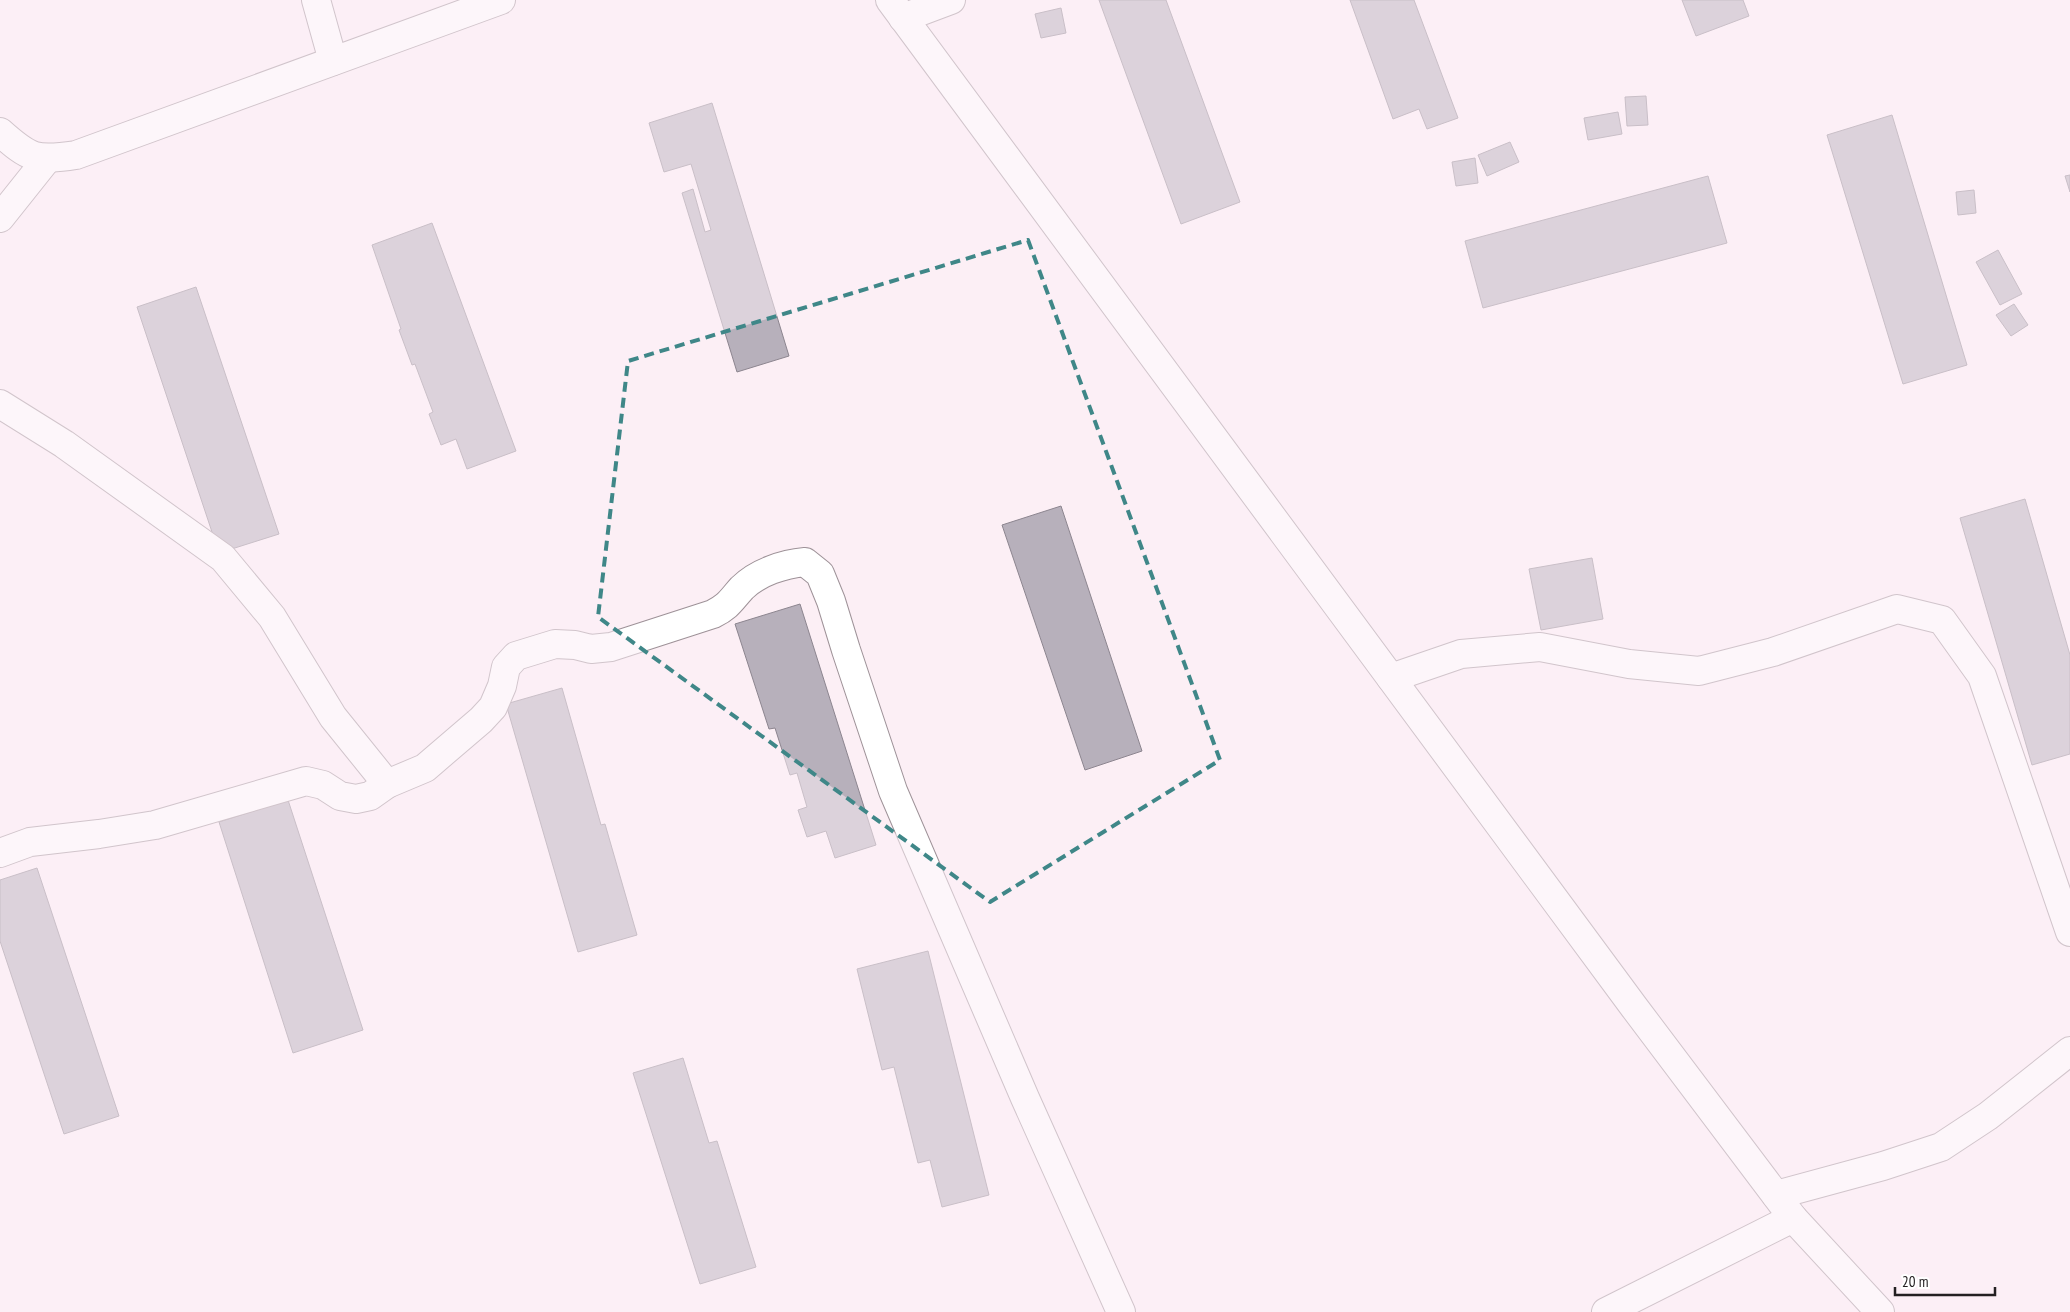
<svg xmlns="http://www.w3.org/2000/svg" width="2070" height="1312" font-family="'PT Sans Narrow',sans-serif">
  <rect width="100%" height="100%" fill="#fceff5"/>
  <g fill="#b7b0bb" stroke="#8c858f">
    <polygon points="1099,0 1166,0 1240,202 1181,224"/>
    <polygon points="1350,0 1414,0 1458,118 1427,129 1419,109 1393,119"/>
    <polygon points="1682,0 1743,0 1749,16 1696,36"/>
    <polygon points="1061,8 1066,33 1041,38 1035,14"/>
    <polygon points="1646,96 1648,125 1627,126 1625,97"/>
    <polygon points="712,103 789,356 737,372 682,193 693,189 705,232 711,230 691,164 664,172 649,123"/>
    <polygon points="1618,112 1622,134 1588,140 1584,118"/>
    <polygon points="1892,115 1967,365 1903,384 1827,135"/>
    <polygon points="1510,142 1519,162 1487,176 1478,155"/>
    <polygon points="1475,158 1478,183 1456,186 1452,162"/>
    <polygon points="2070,175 2070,192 2065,176"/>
    <polygon points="1708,176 1727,243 1483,308 1465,241"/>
    <polygon points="1974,190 1976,213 1958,215 1956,192"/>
    <polygon points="432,223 516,451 467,469 456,439 441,445 429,414 433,412 415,364 412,365 399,330 401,329 372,245"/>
    <polygon points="1998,250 2022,294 2000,305 1976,262"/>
    <polygon points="196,287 279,534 219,553 137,307"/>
    <polygon points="2014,304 2028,325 2011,336 1996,315"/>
    <polygon points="2025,499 2070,655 2070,754 2032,765 1960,518"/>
    <polygon points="1061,506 1142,751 1085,770 1002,525"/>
    <polygon points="1592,558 1603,619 1541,630 1529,569"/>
    <polygon points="800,604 876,845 835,858 826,831 807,837 798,810 807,807 797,773 790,775 775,728 769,729 735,624"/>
    <polygon points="562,688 601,825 605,824 637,935 578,952 506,704"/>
    <polygon points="288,800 363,1030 293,1053 219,822"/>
    <polygon points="37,868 119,1116 64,1134 0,941 0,880"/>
    <polygon points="928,951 989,1195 942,1207 930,1160 918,1163 894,1067 882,1070 857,969"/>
    <polygon points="683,1058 709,1143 717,1141 756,1267 700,1284 633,1073"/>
  </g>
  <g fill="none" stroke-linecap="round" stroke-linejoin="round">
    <g stroke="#9e9298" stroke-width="30">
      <g id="street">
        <polyline points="316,0 333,61"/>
        <polyline points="890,0 1634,1007 1793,1218 1880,1312"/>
        <polyline points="903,18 951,0"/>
        <path d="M0 132C30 159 36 161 76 155L501 0"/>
        <polyline points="0,218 47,159"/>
        <polyline points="0,404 64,444 223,558 272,617 333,717 387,784"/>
        <polyline points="1391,678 1461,654 1540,647 1629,664 1699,671 1773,652 1897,609 1942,620 1982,676 2070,932"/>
        <path d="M0 853 30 842 99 834 155 825 306 781 323 785 340 796 356 799 370 796 387 784 425 768 481 720 493 707 502 686 506 667 516 656 555 644 575 645 591 649 611 647 713 614C729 606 731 600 742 588 758 572 784 564 805 562L820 574 831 601 846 650 893 791 1025 1098 1121 1312"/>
        <polyline points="1776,1195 1883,1166 1941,1147 1988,1116 2070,1051"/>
        <polyline points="1606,1312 1793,1218"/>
      </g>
    </g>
    <use href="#street" stroke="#fff" stroke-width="28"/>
  </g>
  <path d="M0 0H2070V1312H0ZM1028 240 1220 760 990 902 598 617 628 361Z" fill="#fceff5" fill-opacity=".55" fill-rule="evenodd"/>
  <path fill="none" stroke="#3f8788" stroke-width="4" stroke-dasharray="10 6" stroke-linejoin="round" d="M1028 240 1220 760 990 902 598 617 628 361Z"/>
  <path d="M1895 1287v8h100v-8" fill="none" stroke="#242022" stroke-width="2.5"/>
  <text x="1902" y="1287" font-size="15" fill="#242022" stroke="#ffffff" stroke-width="4" paint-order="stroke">20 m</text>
</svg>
